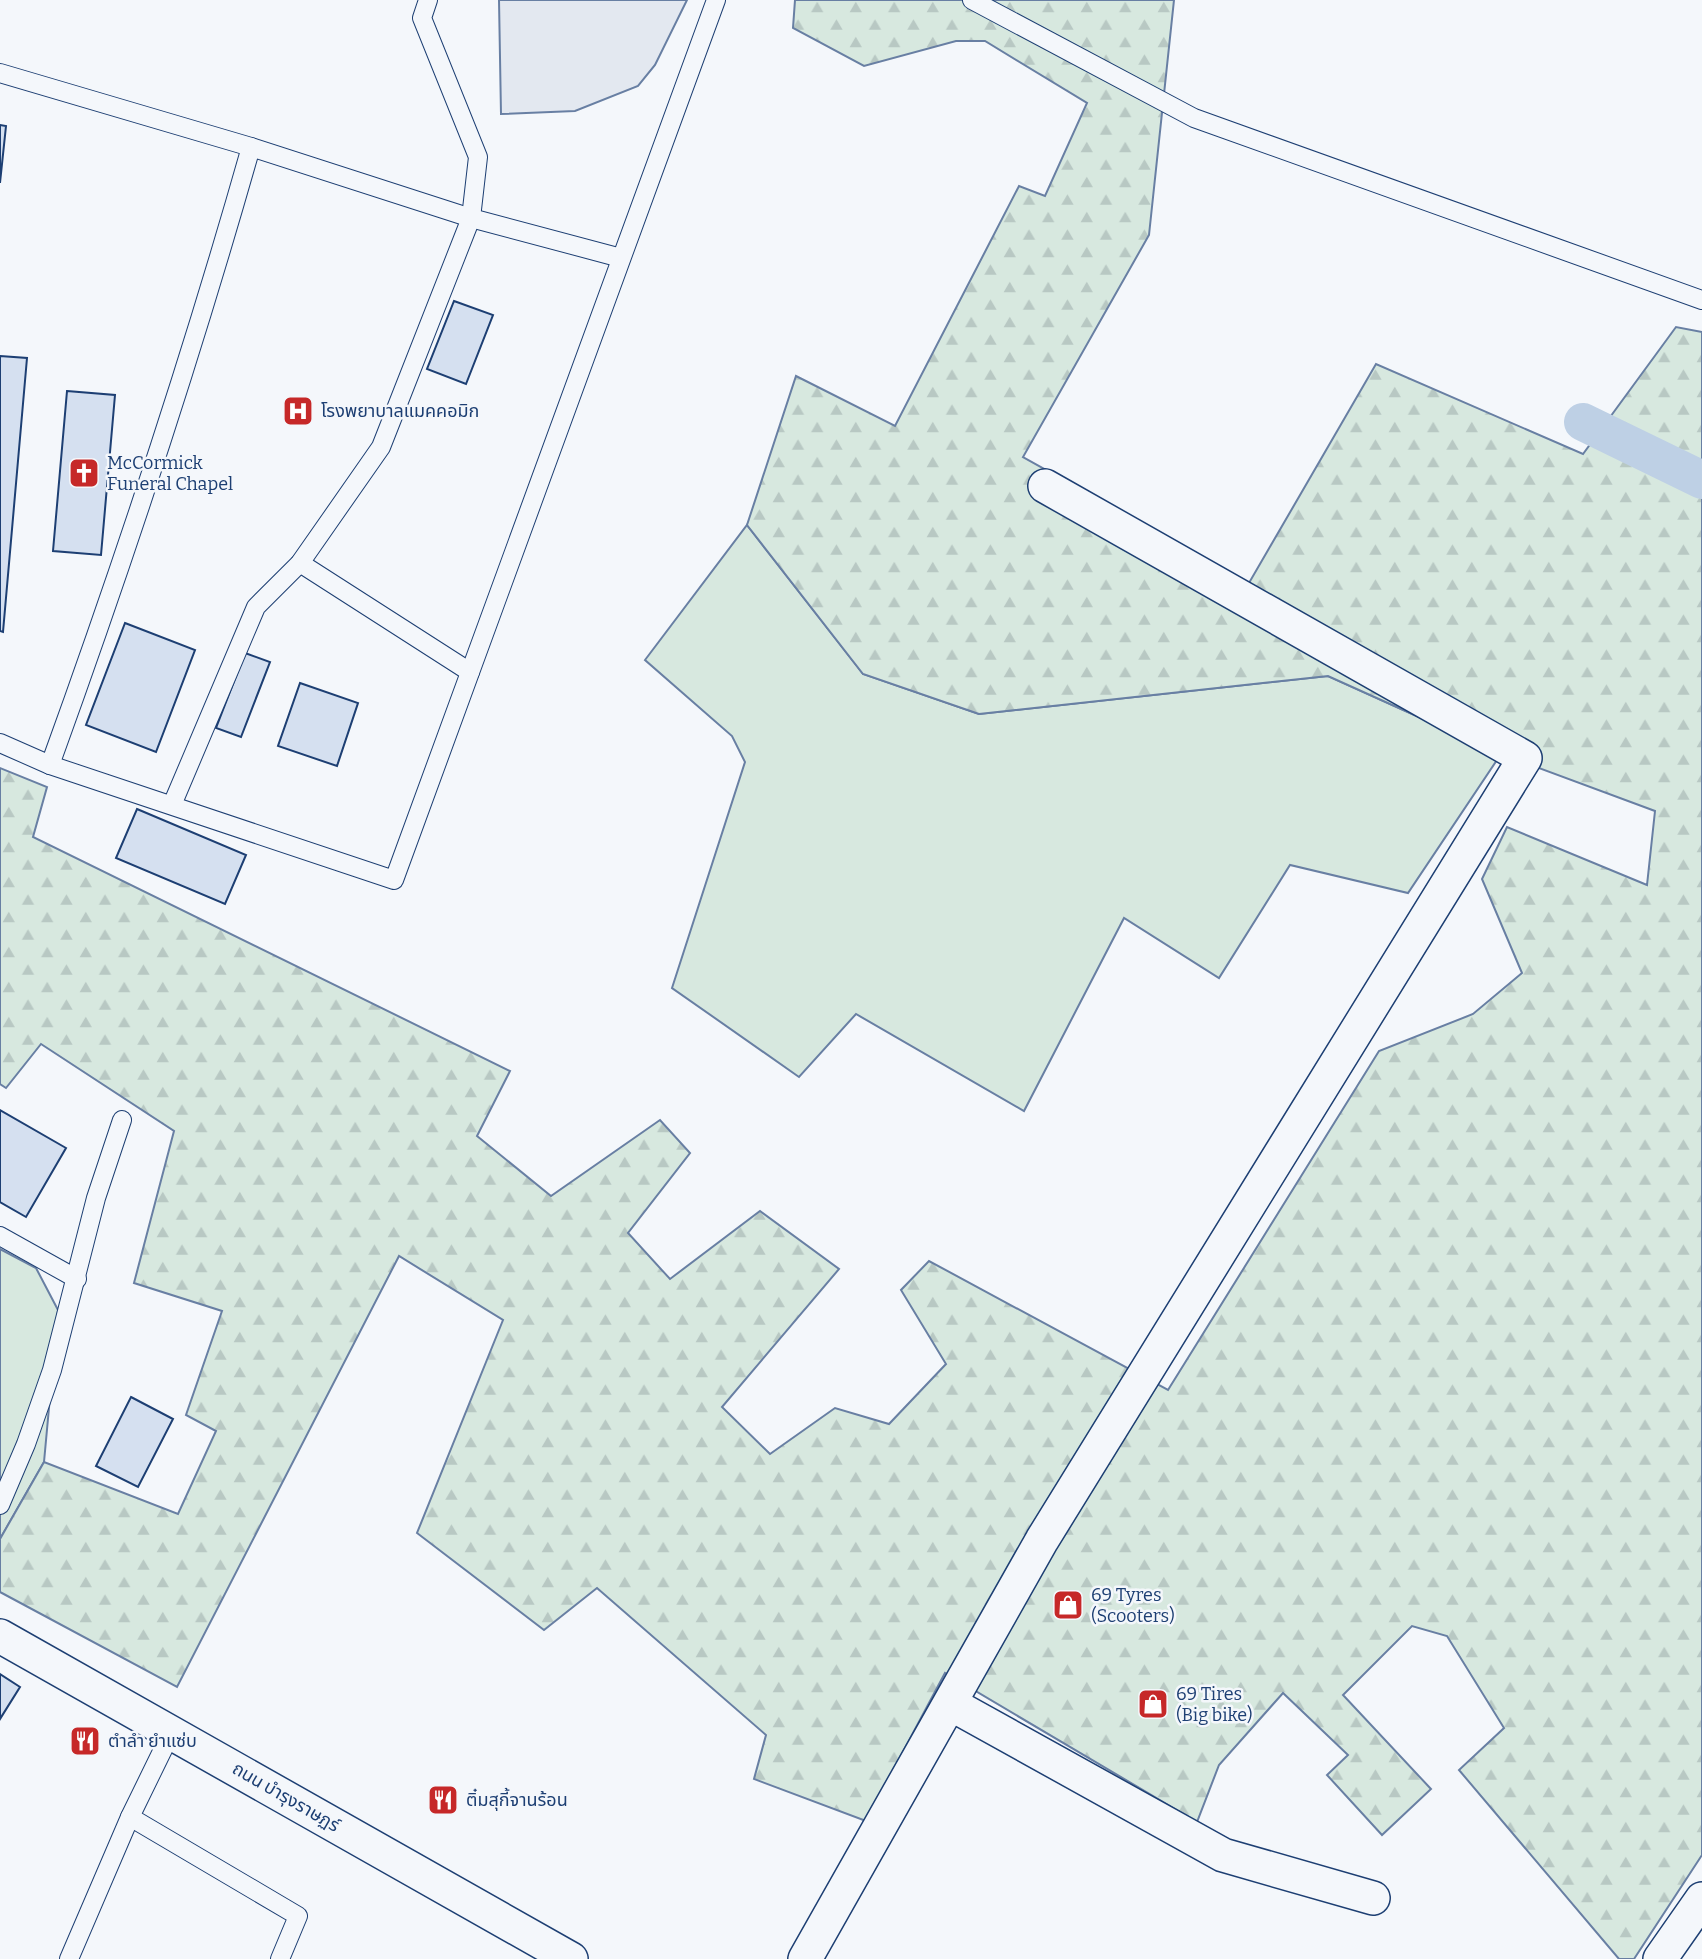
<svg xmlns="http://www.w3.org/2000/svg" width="1702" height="1959" font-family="Bitter,'Noto Sans Thai',serif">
  <defs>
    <pattern id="forest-firs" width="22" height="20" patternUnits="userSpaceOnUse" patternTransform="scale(1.75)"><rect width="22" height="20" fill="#d7e8df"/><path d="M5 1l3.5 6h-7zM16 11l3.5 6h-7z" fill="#b8c8c3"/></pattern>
  </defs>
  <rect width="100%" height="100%" fill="#f4f7fb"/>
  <g fill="#d7e8df" stroke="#687fa3" stroke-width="2">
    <polygon points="747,525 863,674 979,714 1328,676 1501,754 1408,893 1290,865 1219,978 1124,918 1024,1111 856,1014 799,1077 672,988 745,762 732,736 645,660"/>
    <polygon points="0,1249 36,1268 58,1310 44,1462 0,1539"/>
  </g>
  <polygon fill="url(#forest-firs)" stroke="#687fa3" stroke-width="2" points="795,0 1174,0 1149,235 1023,457 1249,583 1376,364 1583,454 1676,327 1702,332 1702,1855 1634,1959 1619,1959 1459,1770 1504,1728 1447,1636 1412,1626 1343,1695 1431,1789 1382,1835 1327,1775 1348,1755 1283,1693 1219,1765 1197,1822 945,1673 866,1821 754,1779 766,1735 597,1588 544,1630 417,1533 503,1320 399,1256 177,1687 0,1592 0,1539 44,1462 178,1514 216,1431 186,1415 222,1311 134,1283 174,1131 41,1044 6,1088 0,1084 0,768 47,787 33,837 510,1071 477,1136 551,1196 660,1120 690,1153 628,1233 670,1279 760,1211 839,1269 722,1407 770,1454 835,1408 889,1424 946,1364 901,1290 929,1261 1168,1390 1379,1051 1473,1014 1522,973 1482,879 1507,827 1647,885 1655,811 1501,754 1328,676 979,714 863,674 747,525 796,376 895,426 1019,186 1045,196 1087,103 985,41 956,41 864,66 793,28"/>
  <polygon fill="#e3e8f0" stroke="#687fa3" stroke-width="2" points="499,0 687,0 655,65 638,86 575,111 501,114"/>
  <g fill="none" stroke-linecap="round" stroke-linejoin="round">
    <polyline stroke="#bed0e5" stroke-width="38" points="1583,422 1702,480"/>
  </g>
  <g fill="#d5e0f0" stroke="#1d3f73" stroke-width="2">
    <polygon points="0,125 6,126 0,183"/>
    <polygon points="454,301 493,315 466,384 427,369"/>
    <polygon points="0,356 27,358 3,632 0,631"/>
    <polygon points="67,391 115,395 101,555 53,551"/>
    <polygon points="125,623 195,650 156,752 86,725"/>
    <polygon points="245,653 270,662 241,737 216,728"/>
    <polygon points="300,683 358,703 337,766 278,746"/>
    <polygon points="137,809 246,855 225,904 116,858"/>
    <polygon points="0,1110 66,1148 26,1217 0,1202"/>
    <polygon points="131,1397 173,1419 138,1487 96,1466"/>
    <polygon points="0,1674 20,1687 0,1719"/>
  </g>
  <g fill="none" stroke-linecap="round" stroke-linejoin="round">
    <g stroke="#1d3f73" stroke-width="20">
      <g id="service">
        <polyline points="972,0 1194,118 1702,300"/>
        <polyline points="0,73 251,147 471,218 621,258"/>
        <polyline points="300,563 470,672"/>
        <polyline points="0,743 50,765 394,880 716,0"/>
        <path d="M50 765C124 561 192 355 251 147"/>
        <polyline points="172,805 256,607 300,563 381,447 471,218 478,157 422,18 428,0"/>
        <polyline points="0,1236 77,1279"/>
        <polyline points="0,1505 26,1444 52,1370 96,1198 122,1120"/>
        <polyline points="130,1817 298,1916 280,1959"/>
        <polyline points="69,1959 130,1817 171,1733"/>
      </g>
    </g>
    <g stroke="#1d3f73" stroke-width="36">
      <g id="minor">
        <polyline points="0,1636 571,1959"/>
        <polyline points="951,1704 1223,1855 1373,1898"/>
        <polyline points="805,1959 1042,1540 1525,758 1045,486"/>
        <polyline points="1660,1959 1702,1899"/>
      </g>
    </g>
    <use href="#service" stroke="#f4f7fb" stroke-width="18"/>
    <use href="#minor" stroke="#f4f7fb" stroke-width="33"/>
  </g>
  <defs>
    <g id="hospital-square" transform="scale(1.575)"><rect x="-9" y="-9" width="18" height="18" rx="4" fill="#c62828" stroke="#f4f7fb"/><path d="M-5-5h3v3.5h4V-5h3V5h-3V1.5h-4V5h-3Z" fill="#fff"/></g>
    <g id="church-square" transform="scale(1.575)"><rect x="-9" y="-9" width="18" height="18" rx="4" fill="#c62828" stroke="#f4f7fb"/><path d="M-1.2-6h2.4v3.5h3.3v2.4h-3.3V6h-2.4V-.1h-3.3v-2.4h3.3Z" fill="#fff"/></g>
    <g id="shop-square" transform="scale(1.575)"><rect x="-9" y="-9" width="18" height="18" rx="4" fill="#c62828" stroke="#f4f7fb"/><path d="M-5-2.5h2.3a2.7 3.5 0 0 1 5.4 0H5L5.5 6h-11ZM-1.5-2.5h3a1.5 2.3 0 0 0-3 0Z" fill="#fff"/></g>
    <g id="restaurant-square" transform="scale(1.575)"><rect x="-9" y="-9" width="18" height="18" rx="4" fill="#c62828" stroke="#f4f7fb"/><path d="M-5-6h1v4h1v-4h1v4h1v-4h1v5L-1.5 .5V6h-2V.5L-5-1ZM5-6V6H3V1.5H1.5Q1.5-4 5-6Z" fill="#fff"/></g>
  </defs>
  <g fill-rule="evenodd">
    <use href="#hospital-square" x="298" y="411"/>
    <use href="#church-square" x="84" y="473"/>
    <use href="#shop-square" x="1068" y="1605"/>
    <use href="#shop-square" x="1153" y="1704"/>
    <use href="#restaurant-square" x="85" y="1741"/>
    <use href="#restaurant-square" x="443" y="1800"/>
  </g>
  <g text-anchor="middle" stroke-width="5" stroke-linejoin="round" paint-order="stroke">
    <g font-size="18" fill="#1d3f73" stroke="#f4f7fb" text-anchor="start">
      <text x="321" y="417">โรงพยาบาลแมคคอมิก</text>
      <text x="107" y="469">McCormick<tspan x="107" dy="21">Funeral Chapel</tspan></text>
      <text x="1091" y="1601">69 Tyres<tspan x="1091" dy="21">(Scooters)</tspan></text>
      <text x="1176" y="1700">69 Tires<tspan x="1176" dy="21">(Big bike)</tspan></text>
      <text x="108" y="1747">ตำลำ ยำแซ่บ</text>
      <text x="466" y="1806">ติ๋มสุกี้จานร้อน</text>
    </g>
    <g font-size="18" fill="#1d3f73" stroke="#f4f7fb">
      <text transform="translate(286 1797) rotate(30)" y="6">ถนน บำรุงราษฏร์</text>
    </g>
  </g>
</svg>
